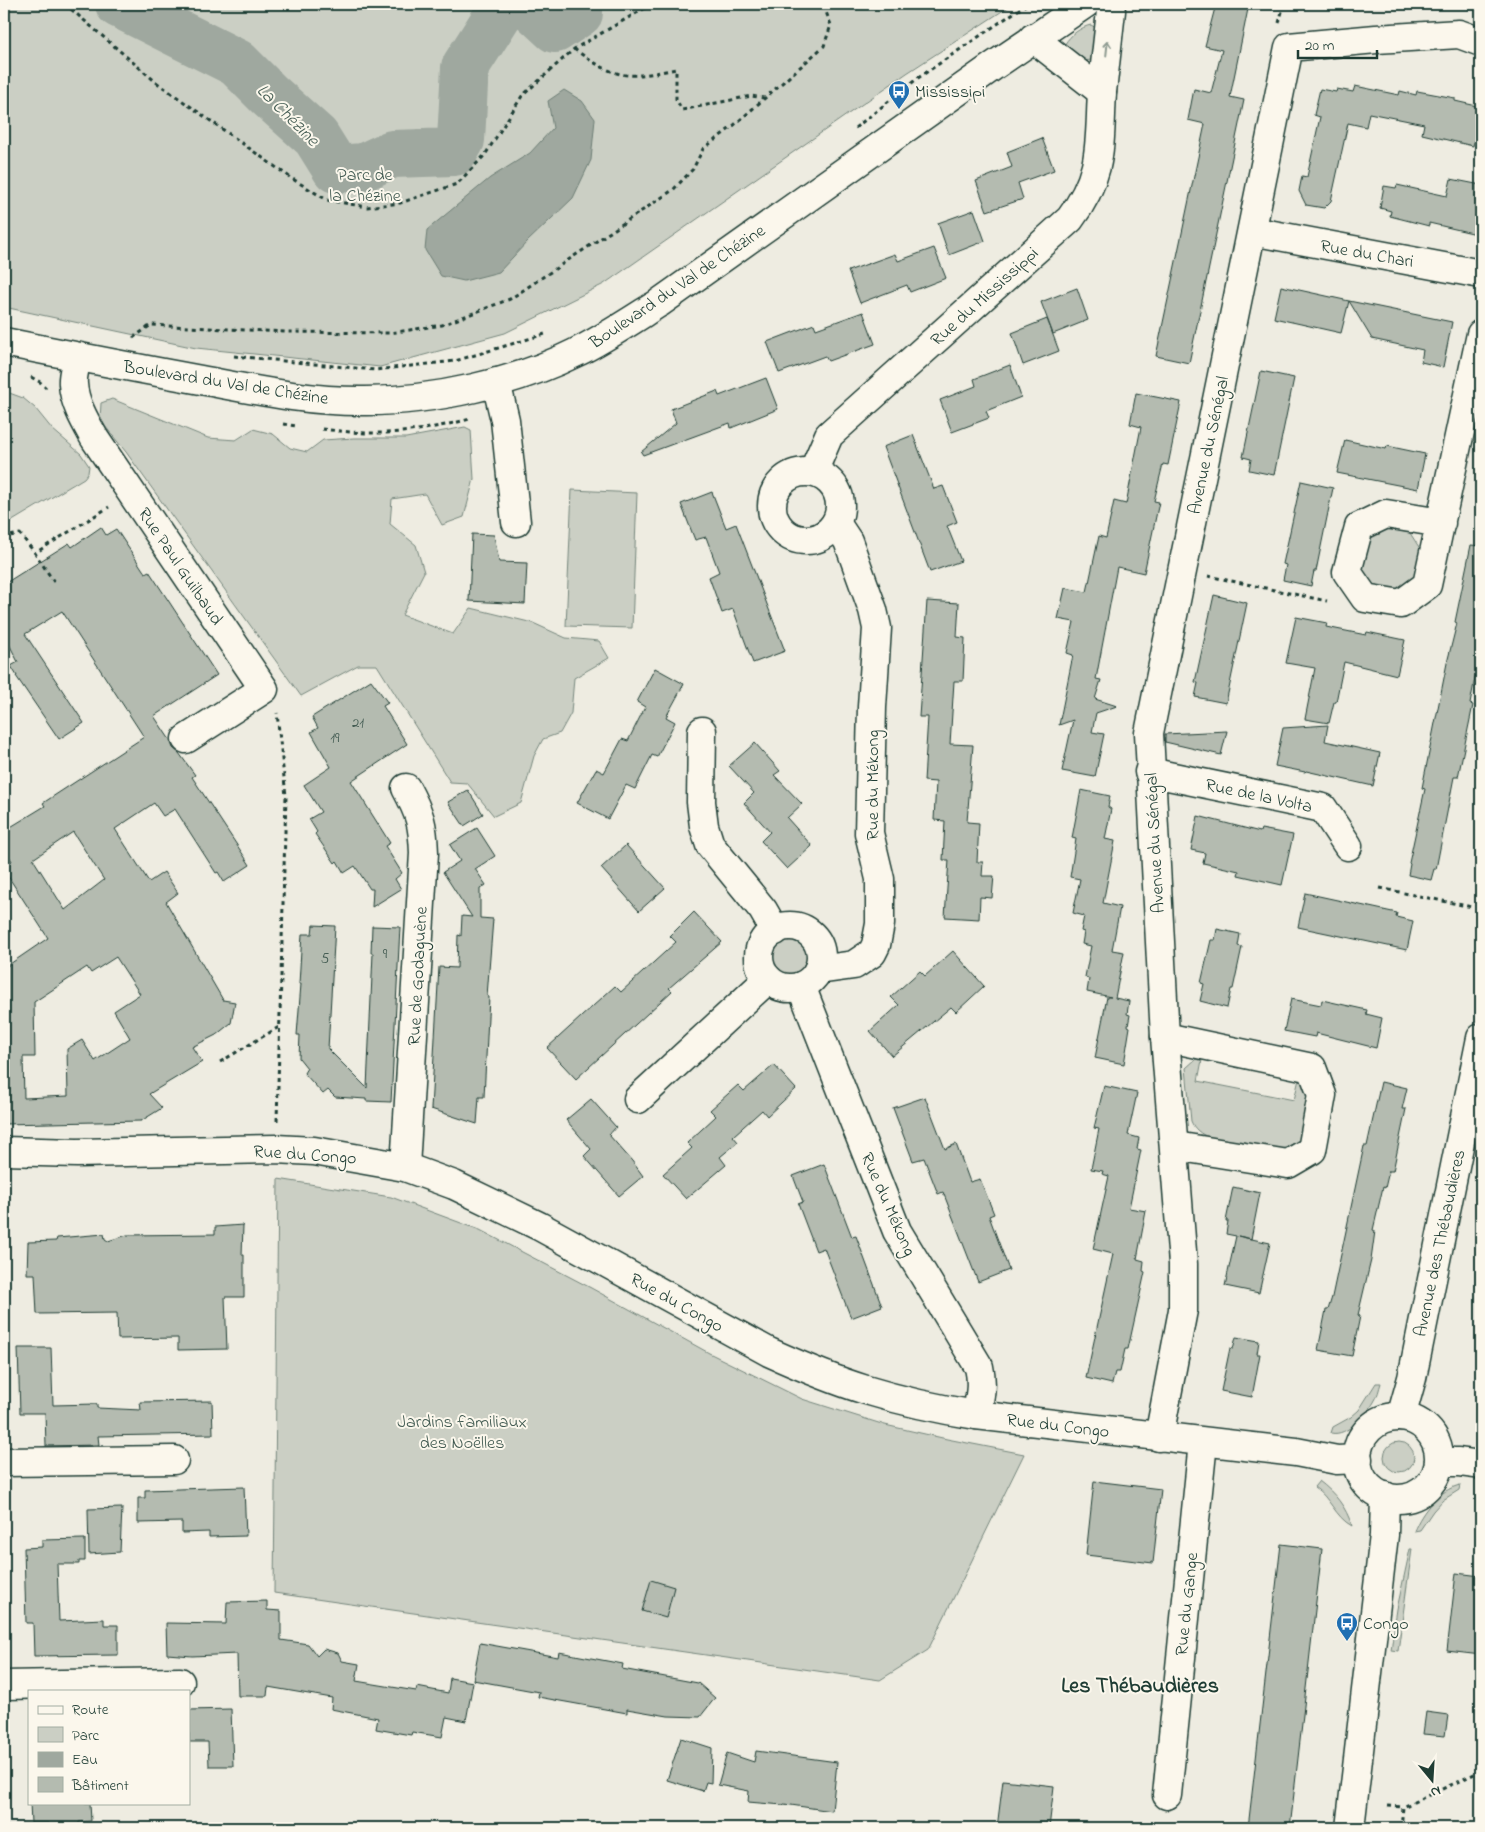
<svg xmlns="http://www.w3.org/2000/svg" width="1485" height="1832" font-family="'Indie Flower',sans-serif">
  <rect width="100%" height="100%" fill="#eeece1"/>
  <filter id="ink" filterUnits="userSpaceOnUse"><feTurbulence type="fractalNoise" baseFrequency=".02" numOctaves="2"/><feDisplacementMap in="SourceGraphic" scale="10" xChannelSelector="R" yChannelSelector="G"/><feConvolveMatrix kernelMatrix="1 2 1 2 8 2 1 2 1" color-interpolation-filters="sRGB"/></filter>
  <g filter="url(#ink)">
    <g fill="#cbcfc4" stroke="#75867c">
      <polygon points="4,4 1013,4 907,73 604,284 505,333 380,367 196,348 4,307"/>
      <path d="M1091 25 1096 28 1093 58 1091 60 1084 61 1066 47 1065 44C1070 35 1081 27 1091 25Z"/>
      <polygon points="4,391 23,398 35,408 52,429 81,454 89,466 88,473 84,478 4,526"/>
      <polygon points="112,399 208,438 236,440 253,429 273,434 290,448 307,452 323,440 354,438 406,438 465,427 471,430 474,479 464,517 442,525 425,494 392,499 390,524 416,545 424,572 402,615 453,634 471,608 533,623 566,638 599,641 609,658 574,678 571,713 560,733 543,739 534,756 521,803 494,816 467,783 450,782 377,665 358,665 301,696 126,452 100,420 101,403"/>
      <polygon points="572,490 637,493 632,628 566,626"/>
      <polygon points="1387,528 1410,533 1424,555 1418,582 1397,594 1373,589 1360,569 1367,540"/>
      <circle cx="791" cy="956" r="19"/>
      <path d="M1196 1059 1202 1060 1198 1081 1294 1100 1299 1079 1302 1080 1310 1091 1300 1145 1288 1153 1208 1137C1201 1134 1194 1129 1191 1121L1186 1068Z"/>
      <polygon points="278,1179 391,1197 480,1230 591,1288 709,1353 802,1399 885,1425 947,1439 1024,1454 928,1650 880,1680 274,1593"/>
      <path d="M1376 1383H1381C1379 1389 1378 1396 1374 1402 1367 1414 1347 1437 1331 1433L1333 1427 1351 1417 1359 1410Z"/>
      <circle cx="1399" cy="1457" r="15"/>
      <path d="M1319 1481C1335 1493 1346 1507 1352 1526 1335 1517 1330 1497 1314 1487Z"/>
      <path d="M1460 1485 1459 1490 1443 1500 1433 1511 1420 1530 1414 1531C1422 1511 1439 1490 1460 1485Z"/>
      <polygon points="1410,1549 1412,1549 1398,1651 1391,1650 1397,1609"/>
    </g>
    <polygon fill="#9fa89f" stroke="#6c7d74" points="564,90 582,101 595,119 591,160 573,198 527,242 499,272 464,281 441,276 425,250 427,230 490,178 530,153 553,128 548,101"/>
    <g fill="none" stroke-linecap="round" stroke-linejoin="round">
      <g stroke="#9fa89f" stroke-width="48">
        <polyline points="119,4 237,63 269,95 316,137 336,169 364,167 392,154 454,152 461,140 465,67 505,4"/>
        <polyline points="528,4 555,29 579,13 579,4"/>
      </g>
    </g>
    <g fill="#b4bbb0" stroke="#1f3d34" fill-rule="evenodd">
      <polygon points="1216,4 1249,4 1230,97 1244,100 1189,363 1156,356 1205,124 1188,120 1194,89 1211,93 1222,50 1205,46"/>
      <polygon points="1355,86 1399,95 1400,91 1416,95 1417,91 1455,98 1455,101 1481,107 1481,132 1477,130 1473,146 1422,134 1424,124 1369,113 1366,127 1348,123 1331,201 1324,208 1306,205 1299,191 1302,176 1307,177 1320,117 1314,115 1320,89 1336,92 1337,89 1353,92"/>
      <polygon points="1042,138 1054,170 1018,183 1023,199 987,211 976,181 1012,167 1007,152"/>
      <polygon points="1451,179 1481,185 1481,235 1429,223 1429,226 1390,216 1391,211 1380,208 1384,186 1396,188 1397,185 1447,196"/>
      <polygon points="974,210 985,241 949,255 938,223"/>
      <polygon points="934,248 946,278 910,292 907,285 860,303 848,271 895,254 898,261"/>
      <polygon points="1281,286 1349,301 1341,333 1274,318"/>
      <polygon points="1077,288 1088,320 1053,334 1041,302"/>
      <polygon points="1349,301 1452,322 1443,367 1421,362 1423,350 1372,339"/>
      <polygon points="863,312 875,344 828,361 825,356 779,373 767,342 814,324 816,329"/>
      <polygon points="1047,319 1059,351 1023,365 1012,333"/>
      <polygon points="1010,365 1021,397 986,411 989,418 952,432 940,400 976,386 974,379"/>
      <polygon points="1261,371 1294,378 1274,475 1249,470 1251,459 1243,457"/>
      <polygon points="766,378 778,409 731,428 730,423 643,455 641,452 676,423 671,409 717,391 719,396"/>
      <polygon points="1136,393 1181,402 1168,465 1163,464 1154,501 1159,502 1144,573 1117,567 1096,679 1101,680 1095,699 1117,706 1096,713 1092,732 1104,734 1095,777 1062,771 1073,720 1059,725 1073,655 1067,653 1074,622 1058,619 1065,588 1087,592 1099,536 1106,538 1114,501 1126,504 1141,427 1130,424"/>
      <polygon points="913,435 934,489 943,486 957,522 947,526 961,561 930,572 883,447"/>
      <polygon points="1345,440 1386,449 1387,446 1425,454 1418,489 1337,473"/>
      <polygon points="1301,481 1333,488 1316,571 1314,571 1311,586 1283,580 1286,565 1283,564"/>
      <polygon points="712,492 726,528 736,524 785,651 753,663 733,609 722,613 709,577 719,572 706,537 695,540 681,504"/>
      <path d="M101 527 106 535 116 529 145 573 149 571 217 675 154 716 170 740 173 748 179 753 195 775 192 777 250 865 224 882 218 872 216 873 175 809 163 816 154 803 115 829 149 882 164 872 178 893 166 902 223 1000 235 1002 231 1023 216 1035 192 1047 202 1062 149 1094 162 1108 141 1121 4 1124V968L48 938 4 870V867L12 861 4 848V831L45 806 43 803 144 737 62 611 25 634 84 723 59 739 16 676H17L11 666 18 662 9 644 4 647V584L69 543 72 547ZM73 832 104 880 65 910 33 859ZM116 957 140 994 114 1011 130 1038 95 1061 82 1040 67 1049 68 1096 24 1098 23 1057H35L34 1002 87 967 91 973Z"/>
      <polygon points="472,534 494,535 499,562 527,563 525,604 469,601"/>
      <polygon points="1471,545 1481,546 1481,647 1470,704 1473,705 1458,777 1454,777 1436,869 1434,869 1431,880 1408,875 1410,864 1409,863 1425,789 1422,788 1447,663 1457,623 1455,622"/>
      <polygon points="1214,595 1247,603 1226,703 1195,697 1198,683 1195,682"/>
      <polygon points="927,601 959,603 957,637 965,638 963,681 954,681 950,744 973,745 967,822 979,823 977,862 983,862 982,876 994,876 992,898 980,897 979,919 945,917 949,860 943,860 945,821 934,820 936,782 924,781 928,717 919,717"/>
      <polygon points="1296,617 1327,623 1326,627 1366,635 1367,632 1405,640 1397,675 1344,662 1336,702 1334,702 1329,723 1305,719 1315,668 1286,663"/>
      <polygon points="655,668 684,684 666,717 675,722 657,757 652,755 635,789 626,785 608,819 577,803 596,769 604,773 622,739 628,741 645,707 637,702"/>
      <polygon points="371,680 388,703 383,706 407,744 351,781 390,843 385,846 402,873 395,879 401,889 372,907 373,889 370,889 355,866 344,873 337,861 335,863 315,834 317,832 309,819 321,812 304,785 331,767 311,732 318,728 312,717"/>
      <polygon points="1328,725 1325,741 1380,753 1373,786 1306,771 1305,772 1275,766 1283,728"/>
      <polygon points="1227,731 1221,755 1165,742 1165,734"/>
      <polygon points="755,743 780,771 774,775 802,804 787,818 812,846 787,869 761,841 770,832 744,803 754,793 729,766"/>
      <polygon points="468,790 483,814 464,826 448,802"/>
      <polygon points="1081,790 1110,796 1108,807 1111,809 1105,839 1115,841 1103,903 1120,907 1112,950 1124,952 1115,998 1129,1001 1127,1014 1130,1015 1128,1026 1130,1027 1124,1064 1095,1058 1107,997 1111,997 1087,992 1089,979 1085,977 1091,946 1082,944 1084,932 1081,931 1084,916 1073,913 1080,879 1070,877 1076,839 1072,838"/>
      <polygon points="1198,816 1260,832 1261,829 1293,835 1282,885 1238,875 1239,871 1203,863 1205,853 1191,850"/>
      <polygon points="477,828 495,856 475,869 486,885 480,889 480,918 493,919 487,996 489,997 484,1097 479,1097 477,1124 431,1109 439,967 457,968 458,935 461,936 462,916 472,917 443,872 460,861 450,845"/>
      <polygon points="626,845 665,888 639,911 601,868"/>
      <polygon points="1305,893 1397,913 1396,917 1413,921 1407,950 1298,927"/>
      <polygon points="694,912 722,942 669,988 672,991 576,1079 547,1048 615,986 621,992 676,942 670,936"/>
      <polygon points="313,925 335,926 328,1049 367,1088 373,953 371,953 372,926 400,927 391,1102 366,1101 366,1099 335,1097 328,1090 323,1094 304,1073 307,1068 299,1058 300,1035 297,1035 301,984 299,984 302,934 312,934"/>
      <polygon points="1217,929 1240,934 1238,946 1242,947 1233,989 1231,989 1227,1008 1200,1001 1204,984 1201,983 1211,940 1215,940"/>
      <polygon points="953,951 984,986 956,1012 951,1007 892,1056 870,1031 899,1005 891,997 920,971 925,976"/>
      <polygon points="1291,999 1321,1005 1322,1000 1367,1010 1366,1014 1382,1018 1376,1048 1316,1033 1315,1037 1284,1031"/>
      <polygon points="774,1065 796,1089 767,1116 762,1110 733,1136 738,1142 720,1157 726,1165 686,1199 663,1174 692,1148 687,1143 716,1116 710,1110 738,1085 744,1091"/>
      <polygon points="1381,1082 1407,1088 1402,1109 1406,1109 1393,1171 1389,1171 1385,1188 1383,1187 1373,1230 1375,1231 1371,1260 1358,1315 1360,1316 1352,1356 1318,1350 1326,1310 1328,1310 1332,1297 1364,1146 1367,1146"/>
      <polygon points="1104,1086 1137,1093 1128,1135 1139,1138 1137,1149 1141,1150 1129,1208 1146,1211 1137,1259 1144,1261 1143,1271 1145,1272 1128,1349 1125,1349 1120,1372 1115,1372 1112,1384 1086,1378 1113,1254 1093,1249 1109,1176 1102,1174 1103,1171 1091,1169 1099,1129 1094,1128"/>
      <polygon points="925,1097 945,1149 956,1144 970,1182 980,1179 994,1214 989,1216 1009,1270 978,1282 943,1192 938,1194 924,1158 913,1161 893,1108"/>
      <polygon points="591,1099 616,1127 609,1135 632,1161 643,1176 619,1196 584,1156 591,1149 566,1120"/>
      <polygon points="824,1164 852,1237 856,1236 882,1306 851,1318 824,1248 816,1251 798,1204 803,1202 793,1176"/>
      <polygon points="1233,1187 1260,1193 1251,1239 1238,1236 1270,1243 1259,1293 1225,1286 1236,1236 1226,1234 1228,1221 1226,1221"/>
      <polygon points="243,1225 242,1255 244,1255 244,1297 225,1297 227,1349 178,1350 178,1338 118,1339 117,1313 37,1314 35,1274 27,1274 28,1242 56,1241 57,1238 104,1234 105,1239 108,1241 127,1235 215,1234 215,1227"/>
      <polygon points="1236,1337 1259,1341 1257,1354 1260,1354 1252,1397 1221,1391 1230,1348 1233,1349"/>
      <polygon points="18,1348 51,1348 53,1405 97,1404 97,1408 141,1410 140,1402 212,1401 213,1434 98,1436 99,1445 46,1446 45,1413 20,1413"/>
      <polygon points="1094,1481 1161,1489 1153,1563 1086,1555"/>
      <polygon points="244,1487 246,1536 209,1537 209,1532 182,1533 182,1522 138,1523 138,1498 145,1498 145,1490"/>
      <polygon points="122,1508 120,1552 89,1554 88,1509"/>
      <polygon points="85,1539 85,1561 79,1561 79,1564 57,1564 59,1621 104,1619 104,1625 118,1625 118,1655 34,1656 33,1623 26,1623 24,1548 42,1547 42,1540"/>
      <polygon points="1281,1544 1322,1549 1290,1828 1248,1828"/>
      <polygon points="1456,1573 1481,1576 1481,1655 1447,1651"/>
      <polygon points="651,1580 674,1587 666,1618 642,1611"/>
      <polygon points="267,1601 267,1610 281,1611 281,1640 308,1644 317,1656 324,1649 338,1653 342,1661 359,1664 356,1681 416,1691 417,1687 448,1693 450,1678 473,1682 466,1721 446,1717 442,1737 412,1732 411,1735 376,1729 378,1718 331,1709 332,1698 268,1687 267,1696 238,1696 237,1654 192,1656 167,1654 166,1623 226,1624 227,1602"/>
      <polygon points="480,1643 558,1657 559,1652 623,1664 622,1669 698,1683 715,1698 700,1717 668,1716 627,1709 627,1713 538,1697 539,1692 473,1680"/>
      <polygon points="231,1709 233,1766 209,1766 208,1742 189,1742 189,1710"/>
      <polygon points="1426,1712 1448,1715 1445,1736 1423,1734"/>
      <polygon points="681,1738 712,1748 711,1783 706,1782 703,1791 667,1780"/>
      <polygon points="756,1751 837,1762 832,1811 784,1804 783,1805 748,1802 749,1791 718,1785 727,1753 754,1762"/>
      <polygon points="1003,1780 1054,1786 1049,1828 997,1828"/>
      <polygon points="30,1803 90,1803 91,1821 79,1822 79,1828 49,1828 49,1823 31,1823"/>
    </g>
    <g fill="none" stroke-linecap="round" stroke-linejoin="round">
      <g stroke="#1f3d34" stroke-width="31">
        <g id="minor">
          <polyline points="1033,38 1102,92"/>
          <polyline points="1252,231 1481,274"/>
          <path d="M4 342C69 355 135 368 201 380 255 390 310 402 366 401 433 401 515 383 575 353 604 339 632 320 659 303L992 67 1085 4"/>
          <path d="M77 357C76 366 72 375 73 384 74 403 86 423 95 439L264 689 186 739"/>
          <polyline points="496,382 505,420 516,522"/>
          <circle cx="806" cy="506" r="34"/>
          <path d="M813 472 829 435 1070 219C1104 174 1099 144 1102 92 1105 65 1108 38 1111 11L1109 4"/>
          <polyline points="1441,523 1386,514 1359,527 1347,572 1365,598 1401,604 1427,585 1481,334"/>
          <polyline points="702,731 701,802 704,826 710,845 763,910 775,931"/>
          <polyline points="1149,772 1323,808 1348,846"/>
          <circle cx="790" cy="957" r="31"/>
          <polyline points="818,970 854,965 872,953 876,945 880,924 880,879 869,833 872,707 877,628 873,610 848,541 836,523"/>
          <path d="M801 986 897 1231 979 1367C983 1384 980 1398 976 1415"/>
          <polyline points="1165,1037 1312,1068 1322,1095 1312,1150 1288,1164 1175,1146"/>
          <polyline points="638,1099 768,979"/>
          <path d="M4 1151 77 1153 276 1149 314 1151 405 1167 454 1185 539 1226 769 1352C800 1366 833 1380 866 1390 902 1401 939 1409 976 1415L1296 1452 1337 1460 1358 1459"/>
          <path d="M405 1167 424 853C423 824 420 814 406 788"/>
          <polyline points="1401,1417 1412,1378 1481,1038"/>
          <circle cx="1398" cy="1458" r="41"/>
          <polyline points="1159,1437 1183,1310 1183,1264 1165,1037 1149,733 1289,47 1376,39 1459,34 1481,42"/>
          <polyline points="4,1462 174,1460"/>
          <polyline points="1439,1462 1459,1462 1481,1465"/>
          <polyline points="4,1685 180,1682"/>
          <polyline points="1167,1795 1203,1442"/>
          <polyline points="1350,1828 1384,1535 1385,1496"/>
        </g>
      </g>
      <g stroke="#1f3d34" stroke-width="3" stroke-dasharray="4 4" stroke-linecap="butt">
        <polyline points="65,4 156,82 291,178 327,200 367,207 400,203 457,184 485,155 522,96 574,49 652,4"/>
        <polyline points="1279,23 1284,4"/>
        <path d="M574 49C588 59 604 70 620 74 638 78 659 72 676 69V99L682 110 751 96 764 98"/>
        <polyline points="855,128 918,78 1027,4"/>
        <polyline points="133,338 151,325 285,332 390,333 442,325 510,299 673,190 693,169 703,149 732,127 824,46 831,25 823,4"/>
        <polyline points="234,356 375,370 455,361 545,334"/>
        <polyline points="31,377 40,382 46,388"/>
        <polyline points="283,424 296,426"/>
        <path d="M322 429C339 431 356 433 373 433 405 434 439 427 470 419"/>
        <polyline points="4,540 10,536 20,534 35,553"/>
        <polyline points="1208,576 1327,601"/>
        <polyline points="54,582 35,553 109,507"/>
        <polyline points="1380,888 1472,907"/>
        <polyline points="220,1062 279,1027"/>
        <polyline points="277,1121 286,796 277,713"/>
        <polyline points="1388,1806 1403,1807"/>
        <polyline points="1401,1828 1403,1807 1481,1771"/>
      </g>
      <use href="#minor" stroke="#fbf7ec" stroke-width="28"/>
    </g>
    <defs><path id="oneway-shaft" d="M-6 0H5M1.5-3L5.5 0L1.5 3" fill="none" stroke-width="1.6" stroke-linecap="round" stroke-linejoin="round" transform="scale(1.25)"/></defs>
    <use stroke="#8d9a90" href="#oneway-shaft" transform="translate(1107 48) rotate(-84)"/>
  </g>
  <defs>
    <g id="bus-pin" transform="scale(1.125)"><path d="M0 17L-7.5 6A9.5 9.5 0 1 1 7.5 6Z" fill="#1f6fb2" stroke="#fbf7ec"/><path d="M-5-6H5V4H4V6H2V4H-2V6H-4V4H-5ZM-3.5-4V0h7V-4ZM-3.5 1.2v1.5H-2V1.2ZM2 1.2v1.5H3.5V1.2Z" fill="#fff"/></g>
  </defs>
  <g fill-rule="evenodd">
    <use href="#bus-pin" x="899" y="91"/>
    <use href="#bus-pin" x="1347" y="1623"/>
  </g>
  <g text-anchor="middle" stroke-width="4" stroke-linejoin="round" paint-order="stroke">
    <g font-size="15" fill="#445c53">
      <text x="358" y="727">21</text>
      <text x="335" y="742">19</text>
      <text x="385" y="958">9</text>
      <text x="325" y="963">5</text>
    </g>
    <g font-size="18" fill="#1f3d34" stroke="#fbf7ec" text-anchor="start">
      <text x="915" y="97">Mississipi</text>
      <text x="1363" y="1629">Congo</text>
    </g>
    <g font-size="18" fill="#415a51" stroke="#fbf7ec">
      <text x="365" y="180">Parc de<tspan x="365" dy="21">la Chézine</tspan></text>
      <text x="462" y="1427">Jardins familiaux<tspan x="462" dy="21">des Noëlles</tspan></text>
    </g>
    <g font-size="18" fill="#1f3d34" stroke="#fbf7ec">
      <text transform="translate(1367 253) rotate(10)" y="6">Rue du Chari</text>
      <text transform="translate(677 286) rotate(-34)" y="6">Boulevard du Val de Chézine</text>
      <text transform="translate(984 296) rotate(-42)" y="6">Rue du Mississippi</text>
      <text transform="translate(226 382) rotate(9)" y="6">Boulevard du Val de Chézine</text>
      <text transform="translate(1208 445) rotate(-78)" y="6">Avenue du Sénégal</text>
      <text transform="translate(181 566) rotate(56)" y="6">Rue Paul Guilbaud</text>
      <text transform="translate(872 785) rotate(-90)" y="6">Rue du Mékong</text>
      <text transform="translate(1259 795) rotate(12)" y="6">Rue de la Volta</text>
      <text transform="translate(1154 843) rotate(-93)" y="6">Avenue du Sénégal</text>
      <text transform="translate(417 976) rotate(-87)" y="6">Rue de Godaguène</text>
      <text transform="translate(305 1154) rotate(4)" y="6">Rue du Congo</text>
      <text transform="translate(889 1204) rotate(66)" y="6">Rue du Mékong</text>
      <text transform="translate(1439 1243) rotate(-78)" y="6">Avenue des Thébaudières</text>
      <text transform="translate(677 1302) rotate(29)" y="6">Rue du Congo</text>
      <text transform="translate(1058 1425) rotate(7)" y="6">Rue du Congo</text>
      <text transform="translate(1186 1604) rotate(-84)" y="6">Rue du Gange</text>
    </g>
    <g font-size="19" font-style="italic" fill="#455d54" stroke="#fbf7ec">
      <text transform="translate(289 114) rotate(45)" y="7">La Chézine</text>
    </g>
    <g font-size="22" font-weight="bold" fill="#1f3d34" stroke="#fbf7ec">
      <text x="1140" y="1692">Les Thébaudières</text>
    </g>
  </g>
  <rect width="1485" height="1832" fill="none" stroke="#fbf7ec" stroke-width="20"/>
  <rect x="10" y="10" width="1465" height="1812" fill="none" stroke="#1f3d34" stroke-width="2" filter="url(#ink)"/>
  <rect x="28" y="1690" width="162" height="115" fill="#fbf7ec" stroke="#a3ada2"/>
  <rect x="38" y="1706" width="25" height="8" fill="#fbf7ec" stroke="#a3ada2"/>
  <text x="72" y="1714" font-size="15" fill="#1f3d34">Route</text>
  <rect x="38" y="1727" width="25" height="15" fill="#cbcfc4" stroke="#a3ada2"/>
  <text x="72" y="1740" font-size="15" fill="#1f3d34">Parc</text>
  <rect x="38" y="1752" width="25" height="15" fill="#9fa89f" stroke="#a3ada2"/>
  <text x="72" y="1764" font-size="15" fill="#1f3d34">Eau</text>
  <rect x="38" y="1777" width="25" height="15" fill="#b4bbb0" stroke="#a3ada2"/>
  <text x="72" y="1790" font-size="15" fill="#1f3d34">Bâtiment</text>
  <g transform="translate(1432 1780) rotate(162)" stroke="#fbf7ec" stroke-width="4" paint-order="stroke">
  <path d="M0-4L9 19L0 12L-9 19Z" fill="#1f3d34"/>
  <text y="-8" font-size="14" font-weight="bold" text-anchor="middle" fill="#1f3d34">N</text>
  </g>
  <path d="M1298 50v8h79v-8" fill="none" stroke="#1f3d34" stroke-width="2.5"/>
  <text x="1305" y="50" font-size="15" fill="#1f3d34" stroke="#fbf7ec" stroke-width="4" paint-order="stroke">20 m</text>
</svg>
